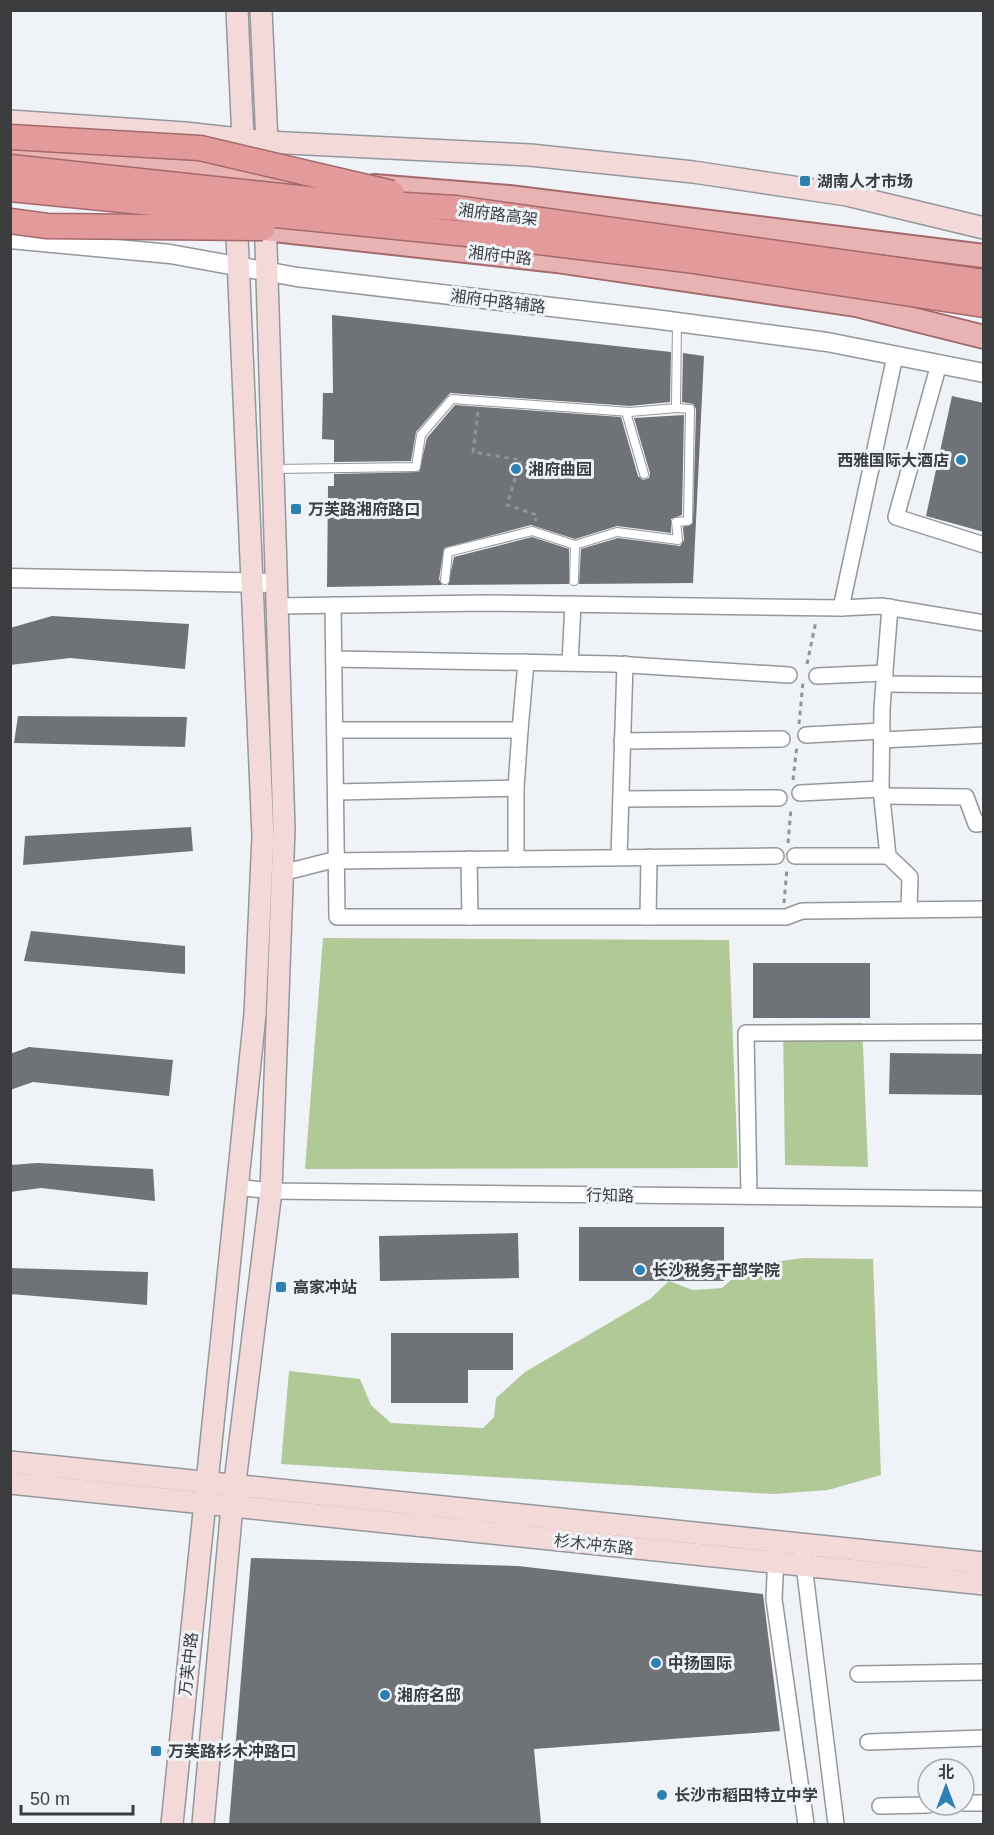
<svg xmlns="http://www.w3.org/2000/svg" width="994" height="1835" font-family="Helvetica,'Noto Sans SC',sans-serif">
  <rect width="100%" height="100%" fill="#eff3f8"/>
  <g fill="#b0c997">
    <polygon points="323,938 729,940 738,1168 305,1169"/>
    <polygon points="862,1023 868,1167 785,1165 783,1024"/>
    <polygon points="804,1258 873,1259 881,1475 828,1490 774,1494 281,1464 289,1371 360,1379 371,1405 391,1423 483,1428 494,1417 496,1398 525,1372 650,1299 669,1281 693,1290 722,1288 748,1265"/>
  </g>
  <g fill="#6f7276">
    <polygon points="332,315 671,352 670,402 630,406 450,393 416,432 411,461 334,462 334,440 322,439 323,393 333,393"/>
    <polygon points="683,353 704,356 693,583 579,584 581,549 618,538 680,546 684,540 683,527 693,523 696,409 693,404 682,402"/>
    <polygon points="952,396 984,403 984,532 926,516"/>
    <polygon points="455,405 621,417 638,476 643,480 649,478 650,473 634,418 684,415 682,515 671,519 671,533 617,526 575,539 531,525 444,548 439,579 442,585 327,587 328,486 334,486 334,474 419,472 427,438"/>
    <polygon points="532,537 569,549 569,584 448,585 454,557"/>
    <polygon points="52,616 189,624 185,669 70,658 10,665 10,628"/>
    <polygon points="18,716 187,717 185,747 14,743"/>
    <polygon points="191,827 193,851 23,865 25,836"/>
    <polygon points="31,931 185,946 185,974 24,961"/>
    <rect x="753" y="963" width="117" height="55"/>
    <polygon points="29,1047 173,1060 169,1096 33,1082 10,1090 10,1054"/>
    <polygon points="890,1053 984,1054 984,1095 889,1094"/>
    <polygon points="38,1163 153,1169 155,1201 41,1188 10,1192 10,1165"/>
    <rect x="579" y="1227" width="145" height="54"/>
    <polygon points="518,1233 519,1278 380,1281 379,1236"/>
    <polygon points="10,1268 148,1272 147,1305 10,1294"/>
    <polygon points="391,1333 513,1333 513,1370 468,1370 468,1403 391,1403"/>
    <polygon points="251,1558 518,1566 763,1594 780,1731 534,1749 541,1824 229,1824"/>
  </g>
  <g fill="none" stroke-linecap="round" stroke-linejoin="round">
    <g stroke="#94979c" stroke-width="10">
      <g id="service">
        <polyline points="626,412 644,474"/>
        <polyline points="275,469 416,467 421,435 452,399 630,412 676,408 677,322"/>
        <polyline points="445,580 448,552 532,531 575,545 617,532 678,540 676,522 688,521 690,409 676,408"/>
        <polyline points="574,581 575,545"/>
      </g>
    </g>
    <g stroke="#94979c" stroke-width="18">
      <g id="minor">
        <polyline points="895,356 841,608 881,606 984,623"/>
        <polyline points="939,364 896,517 984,545"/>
        <polyline points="333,605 337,917 786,917 802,911 984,909"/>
        <polyline points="277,606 484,603 841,608"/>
        <polyline points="890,607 882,708 881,789 888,856 910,877 909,908"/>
        <polyline points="334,659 614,664 789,675"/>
        <polyline points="570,663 573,604"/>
        <polyline points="817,676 885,673"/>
        <polyline points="884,684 984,685"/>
        <polyline points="335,730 520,730 526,662"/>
        <polyline points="806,735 882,731"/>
        <polyline points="882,740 984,735"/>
        <polyline points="622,741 782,739"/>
        <polyline points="336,792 516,788"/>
        <polyline points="800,793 881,789"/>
        <polyline points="882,796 966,797 976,824 984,823"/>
        <polyline points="621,799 779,798"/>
        <polyline points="795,856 888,856"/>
        <polyline points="619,857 625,664"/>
        <polyline points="469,859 470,917"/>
        <polyline points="516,859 516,788 520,730"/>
        <polyline points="282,873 329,861 776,856"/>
        <polyline points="648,917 649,857"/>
        <polyline points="237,1187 271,1191 984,1199"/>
        <polyline points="749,1196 746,1033 984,1032"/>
        <polyline points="776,1554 774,1599 806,1824"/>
        <polyline points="803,1557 836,1824"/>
        <polyline points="858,1674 984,1672"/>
        <polyline points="868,1742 984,1738"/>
        <polyline points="964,1803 984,1803"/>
        <polyline points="880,1806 928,1805"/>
      </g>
    </g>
    <g stroke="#94979c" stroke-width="21">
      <g id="tertiary">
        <polyline points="10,239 170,254 297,277 654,319 827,342 984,373"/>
        <polyline points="10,578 276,583"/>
      </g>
    </g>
    <g stroke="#94979c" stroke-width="24">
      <g id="secondary">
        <polyline points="261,10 267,142 263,178"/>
        <polyline points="10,121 185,133 267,142 530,155 693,172 847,195 984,228"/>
        <polyline points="233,173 243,139 237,10"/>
        <polyline points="10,1462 984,1563"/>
        <polyline points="10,1483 984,1584"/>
        <polyline points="172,1824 255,1014 263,836 236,213"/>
        <polyline points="203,1824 232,1506 271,1191 284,829 265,212"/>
      </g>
    </g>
    <g stroke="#a4696a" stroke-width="26">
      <g id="primary">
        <polyline points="10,153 232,176 305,180"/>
        <polyline points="374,186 509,197 984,256"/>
        <polyline points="246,227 557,261 856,305 984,337"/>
      </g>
    </g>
    <g stroke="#919497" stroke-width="3" stroke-dasharray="4.5 4.5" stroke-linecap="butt">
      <polyline points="478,412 473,452 521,460 507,505 537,515 535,521"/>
      <polyline points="807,664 816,621"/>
      <polyline points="799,724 803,682"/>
      <polyline points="793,780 797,745"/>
      <polyline points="788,843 791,808"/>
      <polyline points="784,903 787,868"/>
    </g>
    <use href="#service" stroke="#fff" stroke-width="8"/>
    <use href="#minor" stroke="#fff" stroke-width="15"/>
    <use href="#tertiary" stroke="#fff" stroke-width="18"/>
    <use href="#secondary" stroke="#f4d9d9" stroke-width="21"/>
    <use href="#primary" stroke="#eab3b3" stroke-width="22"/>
    <g stroke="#a4696a" stroke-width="27" stroke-linecap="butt">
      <g id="trunk-bridge">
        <polyline points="10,137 200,148 392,193"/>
        <polyline points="10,167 319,200 456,208 984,282"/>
        <polyline points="10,189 497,237 687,260 984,305"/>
        <polyline points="10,221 47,226 263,228"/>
      </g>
    </g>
    <use href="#trunk-bridge" stroke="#e39a9a" stroke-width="24"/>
  </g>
  <g fill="#2d80b1" stroke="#eff3f8" stroke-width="2">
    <rect x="799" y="175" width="12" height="12" rx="3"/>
    <circle cx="961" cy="460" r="6"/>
    <circle cx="516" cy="469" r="6"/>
    <rect x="290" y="503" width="12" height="12" rx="3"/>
    <circle cx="640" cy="1270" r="6"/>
    <rect x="275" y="1281" width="12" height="12" rx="3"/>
    <circle cx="656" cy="1663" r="6"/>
    <circle cx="385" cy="1695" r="6"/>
    <rect x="150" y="1745" width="12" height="12" rx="3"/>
    <circle cx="662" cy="1795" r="6"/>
  </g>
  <g text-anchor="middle" stroke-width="6" stroke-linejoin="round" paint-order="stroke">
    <g font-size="16" font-weight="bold" fill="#3c3d3f" stroke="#eff3f8" text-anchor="start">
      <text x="817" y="187">湖南人才市场</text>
      <text x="949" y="466" text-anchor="end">西雅国际大酒店</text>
      <text x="528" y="475">湘府曲园</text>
      <text x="308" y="515">万芙路湘府路口</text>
      <text x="652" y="1276">长沙税务干部学院</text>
      <text x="293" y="1293">高家冲站</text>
      <text x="668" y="1669">中扬国际</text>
      <text x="397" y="1701">湘府名邸</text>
      <text x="168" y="1757">万芙路杉木冲路口</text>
      <text x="674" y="1801">长沙市稻田特立中学</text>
    </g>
    <g font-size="16" fill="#3c3d3f" stroke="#eff3f8">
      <text transform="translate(498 214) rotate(7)" y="6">湘府路高架</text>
      <text transform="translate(500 255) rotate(6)" y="6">湘府中路</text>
      <text transform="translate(498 301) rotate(7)" y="6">湘府中路辅路</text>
      <text transform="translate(610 1195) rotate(1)" y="6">行知路</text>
      <text transform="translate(594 1544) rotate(6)" y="6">杉木冲东路</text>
      <text transform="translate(188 1664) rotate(-84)" y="6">万芙中路</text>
    </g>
  </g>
  <rect width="994" height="1835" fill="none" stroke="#3c3d3f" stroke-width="24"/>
  <g transform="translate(946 1787)"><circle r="28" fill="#eff3f8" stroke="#a7aaae" stroke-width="1.5"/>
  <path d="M0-4.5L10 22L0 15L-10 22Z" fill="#2d80b1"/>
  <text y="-9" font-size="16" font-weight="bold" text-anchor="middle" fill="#3c3d3f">北</text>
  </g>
  <path d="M21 1805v9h112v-9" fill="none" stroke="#3c3d3f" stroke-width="3"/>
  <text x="30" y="1805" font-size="18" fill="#3c3d3f" stroke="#eff3f8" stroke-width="4.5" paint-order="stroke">50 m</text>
</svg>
